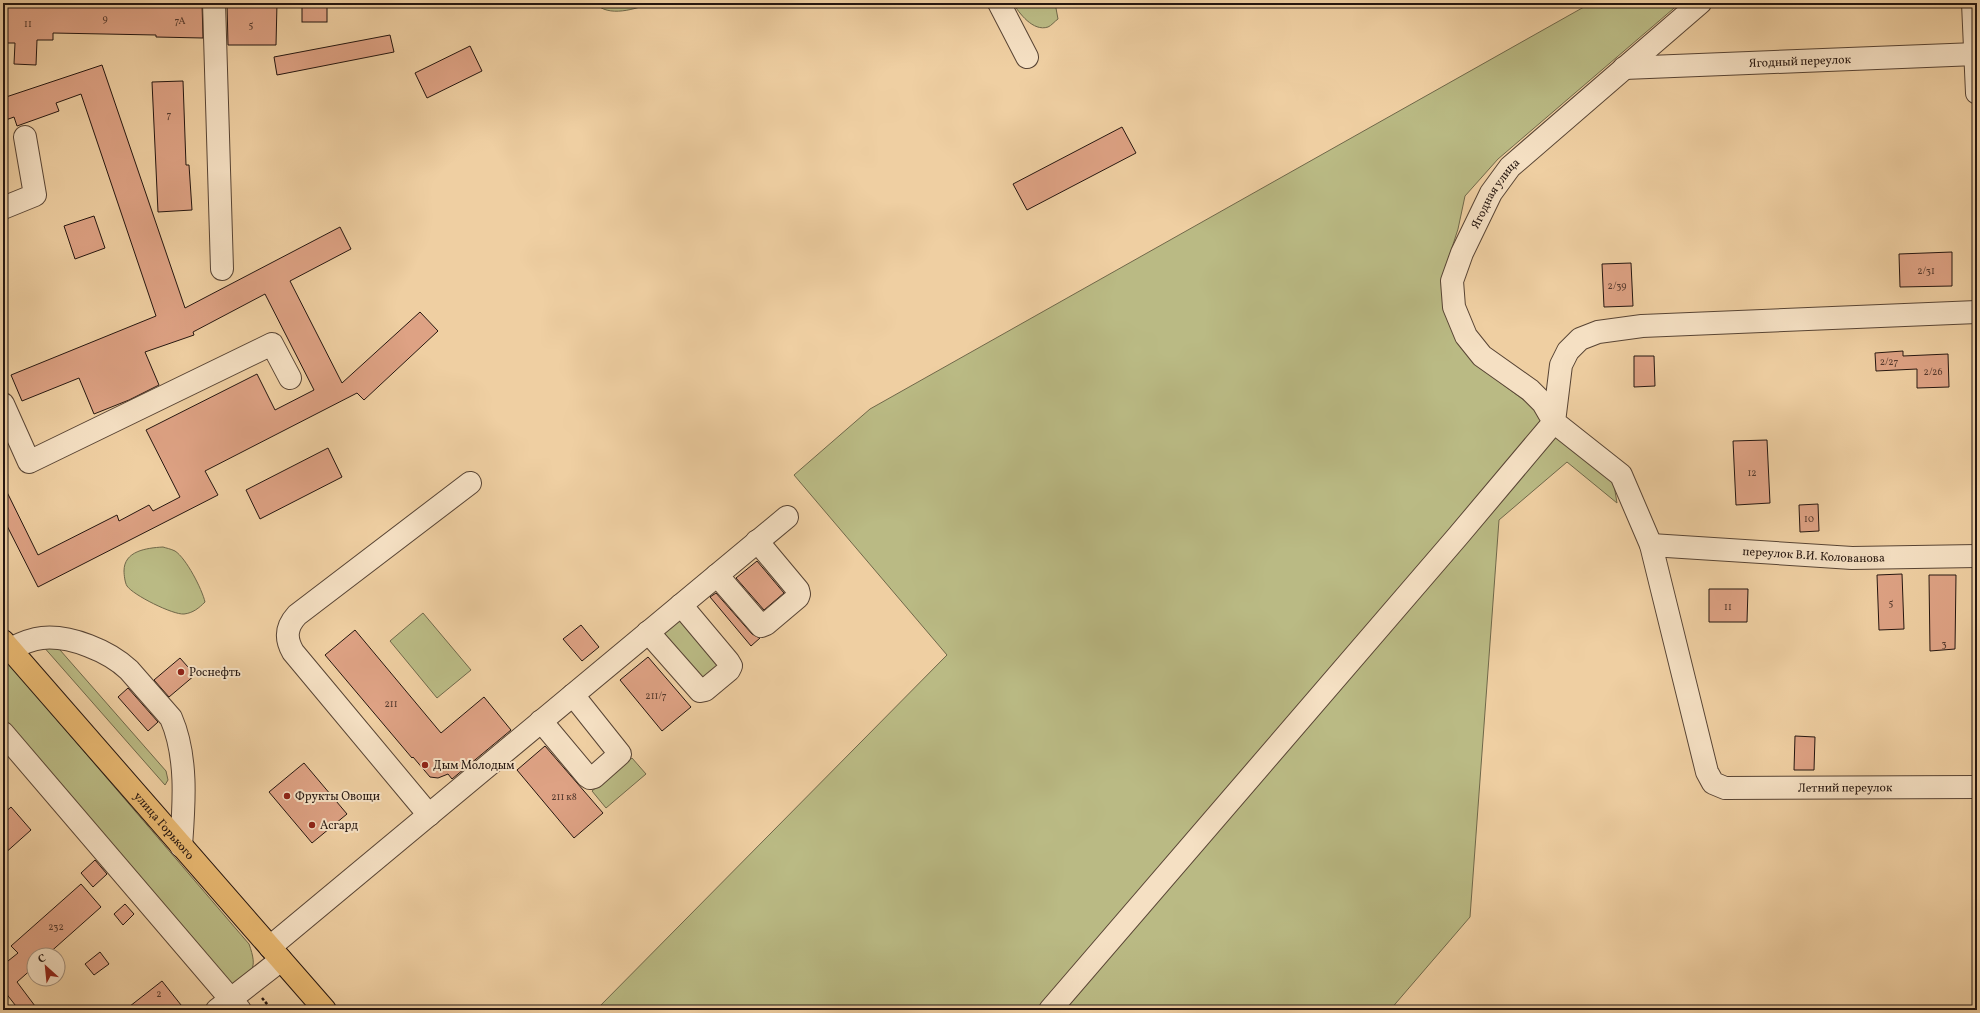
<svg xmlns="http://www.w3.org/2000/svg" width="1980" height="1013" font-family="Vollkorn,serif">
  <rect width="100%" height="100%" fill="#efcfa2"/>
  <filter id="stains"><feTurbulence type="fractalNoise" baseFrequency=".005" numOctaves="4"/><feColorMatrix values="0 0 0 0 .2 0 0 0 0 .09 0 0 0 0 .02 0 0 0 .5 -.17"/></filter>
  <radialGradient id="worn" r=".72"><stop offset=".6" stop-color="#630" stop-opacity="0"/><stop offset="1" stop-color="#630" stop-opacity=".3"/></radialGradient>
  <g fill="#baba84" stroke="#70684a">
    <path d="M595 3H651C636 9 608 18 595 3Z"/>
    <path d="M1013 3H1055L1058 19C1055 21 1051 26 1048 27 1033 32 1019 13 1013 3Z"/>
    <polygon points="1591,3 1680,3 1498,159 1465,196 1458,229 1447,263 1462,347 1498,381 1529,404 1613,479 1617,503 1567,462 1499,520 1470,917 1390,1010 596,1010 947,655 794,475 870,409"/>
    <path d="M163 547C166 548 171 549 175 551 186 558 202 589 205 602 199 608 193 613 184 614 173 615 133 595 127 586 125 583 124 575 124 571 124 551 146 548 163 547Z"/>
    <polygon points="423,613 471,670 437,698 390,641"/>
    <polygon points="680,616 721,665 701,682 660,633"/>
    <polygon points="53,642 166,771 168,780 165,785 42,645"/>
    <path d="M3 657 249 944C258 969 253 973 232 985L3 723Z"/>
    <polygon points="632,758 646,774 606,808 592,791"/>
  </g>
  <g fill="#dea284" stroke="#251610">
    <polygon points="31,3 202,3 203,38 156,37 156,35 53,33 53,40 37,40 36,65 14,64 15,43 3,43 3,6 31,6"/>
    <polygon points="227,3 277,3 276,45 228,45"/>
    <rect x="302" y="3" width="25" height="19"/>
    <polygon points="390,35 394,52 277,75 274,57"/>
    <polygon points="470,46 482,71 427,98 415,73"/>
    <polygon points="102,65 185,308 340,227 351,249 290,281 342,383 420,312 438,331 364,400 357,393 205,471 218,495 38,587 3,518 3,484 38,555 117,515 119,521 149,505 153,511 180,497 146,430 257,374 275,410 314,390 265,294 193,332 194,335 145,352 159,385 129,400 94,414 79,378 22,401 11,375 156,316 81,94 56,103 59,111 17,126 14,117 3,121 3,98"/>
    <polygon points="183,81 186,165 189,165 192,210 158,212 152,82"/>
    <polygon points="1122,127 1136,153 1027,210 1013,184"/>
    <polygon points="94,216 105,248 75,259 64,226"/>
    <polygon points="1952,252 1952,286 1900,287 1899,254"/>
    <polygon points="1631,263 1633,306 1604,307 1602,264"/>
    <polygon points="1903,351 1903,356 1948,354 1949,387 1917,388 1917,369 1876,371 1875,353"/>
    <polygon points="1634,356 1654,356 1655,386 1634,387"/>
    <polygon points="1767,440 1770,503 1736,505 1733,441"/>
    <polygon points="328,448 342,477 260,519 246,490"/>
    <polygon points="1818,504 1819,531 1800,532 1799,505"/>
    <polygon points="757,561 784,593 764,610 736,578"/>
    <polygon points="1902,574 1904,629 1879,630 1877,575"/>
    <polygon points="1929,575 1956,575 1955,649 1930,651"/>
    <polygon points="1709,589 1748,589 1747,622 1709,622"/>
    <polygon points="716,593 752,634 760,638 751,646 710,597"/>
    <polygon points="581,625 599,647 582,661 563,639"/>
    <polygon points="355,630 441,733 484,697 511,730 452,779 448,774 438,778 430,777 413,757 412,758 325,655"/>
    <polygon points="648,657 691,707 662,731 620,680"/>
    <polygon points="180,658 195,675 169,697 154,680"/>
    <polygon points="128,688 158,722 148,731 118,697"/>
    <polygon points="1795,736 1815,737 1814,770 1794,770"/>
    <polygon points="545,746 603,813 574,838 517,770"/>
    <polygon points="304,763 347,814 312,843 269,792"/>
    <polygon points="11,807 31,830 3,855 3,814"/>
    <polygon points="95,860 107,874 93,887 81,873"/>
    <polygon points="81,884 101,907 47,955 34,955 34,967 17,982 38,1010 19,1010 5,992 3,994 3,965 18,953 11,946"/>
    <polygon points="125,904 134,914 123,925 114,914"/>
    <polygon points="100,952 109,964 94,975 85,964"/>
    <polygon points="162,981 185,1010 125,1010"/>
  </g>
  <g fill="none" stroke-linecap="round" stroke-linejoin="round">
    <g stroke="#584434" stroke-width="24">
      <g id="minor">
        <polyline points="214,3 222,269"/>
        <polyline points="999,3 1027,57"/>
        <polyline points="1973,3 1977,93"/>
        <path id="s1" d="M1624 68 1976 54"/>
        <polyline points="3,208 35,195 25,137"/>
        <path id="s2" d="M1977 312 1642 326 1598 332 1580 339 1568 351 1561 365 1554 422 1621 475 1651 545 1707 772 1713 783 1725 788 1977 787"/>
        <polyline points="3,404 29,462 272,344 290,378"/>
        <path id="s3" d="M1651 545 1852 558 1977 556"/>
        <polyline points="717,575 761,626 766,624 798,597 799,594 798,590 757,541"/>
        <polyline points="648,632 700,691 705,690 729,670 731,666 728,661 681,605"/>
        <path d="M10 649C20 644 31 639 42 638 70 635 109 651 129 670L171 718C188 757 184 805 181 846"/>
        <polyline points="541,721 587,776 590,778 594,777 620,754 573,695"/>
        <polyline points="3,733 240,1010"/>
        <path d="M429 815 293 652C285 638 286 627 297 615L470 483"/>
        <polyline points="270,947 787,517"/>
        <polyline points="217,1010 281,960"/>
        <path id="s4" d="M1050 1010 1458 536 1554 422 1543 403 1530 390 1482 356 1466 336 1454 307 1452 281 1462 253 1491 193 1510 167 1700 3"/>
      </g>
    </g>
    <g stroke="#251610" stroke-width="24">
      <g id="major">
        <path id="s5" d="M3 641 325 1010"/>
      </g>
    </g>
    <polyline stroke="#251610" stroke-width="2.5" stroke-dasharray="3 2" stroke-linecap="butt" points="262,998 272,1010"/>
    <use href="#minor" stroke="#f5e0c3" stroke-width="22"/>
    <use href="#major" stroke="#e8b871" stroke-width="22"/>
  </g>
  <g fill="#8f2418" stroke="#f5e0c3" stroke-width="1.5">
    <circle cx="181" cy="672" r="4"/>
    <circle cx="425" cy="765" r="4"/>
    <circle cx="287" cy="796" r="4"/>
    <circle cx="312" cy="825" r="4"/>
  </g>
  <g text-anchor="middle" stroke-width="4" stroke-linejoin="round" paint-order="stroke">
    <g font-size="10" fill="#53392d">
      <text x="105" y="22">9</text>
      <text x="180" y="24">7А</text>
      <text x="28" y="27">11</text>
      <text x="251" y="28">5</text>
      <text x="169" y="118">7</text>
      <text x="1926" y="274">2/31</text>
      <text x="1617" y="289">2/39</text>
      <text x="1889" y="365">2/27</text>
      <text x="1933" y="375">2/26</text>
      <text x="1752" y="476">12</text>
      <text x="1809" y="522">10</text>
      <text x="1891" y="606">5</text>
      <text x="1728" y="610">11</text>
      <text x="1944" y="647">3</text>
      <text x="656" y="699">211/7</text>
      <text x="391" y="707">211</text>
      <text x="564" y="800">211 к8</text>
      <text x="56" y="930">232</text>
      <text x="159" y="997">2</text>
    </g>
    <g font-size="12" fill="#251610" stroke="#f5e0c3">
      <text dy="4" stroke="none"><textPath href="#s1" startOffset="176">Ягодный переулок</textPath></text>
      <text dy="4" stroke="none"><textPath href="#s4" startOffset="1055">Ягодная улица</textPath></text>
      <text dy="4" stroke="none"><textPath href="#s3" startOffset="163">переулок В.И. Колованова</textPath></text>
      <text dy="4" stroke="none"><textPath href="#s2" startOffset="1030">Летний переулок</textPath></text>
      <text dy="4" stroke="none"><textPath href="#s5" startOffset="245">улица Горького</textPath></text>
    </g>
    <g font-size="12" fill="#251610" stroke="#f5e0c3" text-anchor="start">
      <text x="189" y="676">Роснефть</text>
      <text x="433" y="769">Дым Молодым</text>
      <text x="295" y="800">Фрукты Овощи</text>
      <text x="320" y="829">Асгард</text>
    </g>
  </g>
  <rect width="1980" height="1013" fill="none" stroke="#efcfa2" stroke-width="16"/>
  <rect x="4" y="4" width="1972" height="1005" fill="none" stroke="#251610" stroke-width="2"/>
  <rect x="8" y="8" width="1964" height="997" fill="none" stroke="#251610"/>
  <g transform="translate(46 967) rotate(333)"><circle r="19" fill="#f5e0c3" stroke="#a28f7b"/>
  <path d="M0-3L7 15L0 10L-7 15Z" fill="#8f2418"/>
  <text y="-6" font-size="11" font-weight="bold" text-anchor="middle" fill="#251610">С</text>
  </g>
  <rect width="100%" height="100%" filter="url(#stains)"/>
  <rect width="100%" height="100%" fill="url(#worn)"/>
</svg>
